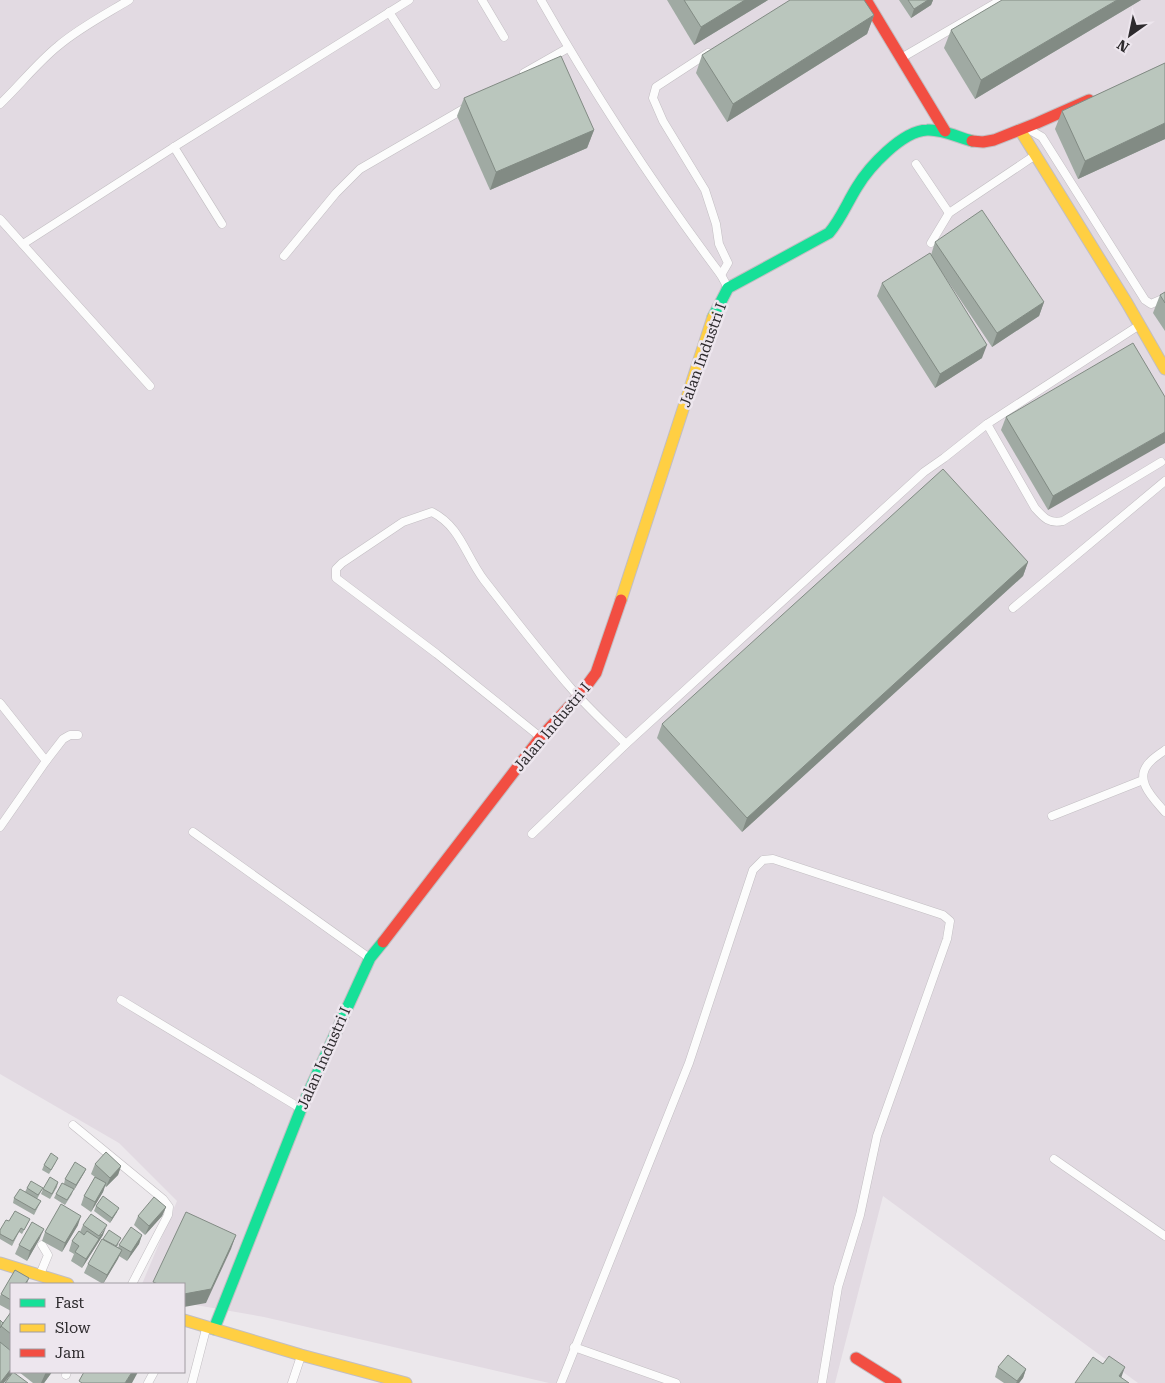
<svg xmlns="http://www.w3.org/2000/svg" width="1165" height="1383" font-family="'Roboto Serif',serif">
  <rect width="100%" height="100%" fill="#ece8ec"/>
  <polygon fill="#e2dae2" points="0,0 1165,0 1165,1383 1138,1383 883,1196 835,1383 549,1383 264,1317 184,1303 184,1284 142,1284 177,1201 119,1143 0,1074"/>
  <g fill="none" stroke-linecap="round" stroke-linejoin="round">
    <g stroke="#c2bec2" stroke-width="9">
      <g id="lane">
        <polyline points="482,0 504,37"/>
        <path d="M541 0C595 95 655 187 721 275L727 286"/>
        <polyline points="389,12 436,85"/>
        <polyline points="708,53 656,87 653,98 663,121 705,190 716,224 719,244 728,263 721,275"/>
        <polyline points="903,57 1001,0"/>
        <polyline points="524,73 568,48"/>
        <path d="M0 104C20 85 37 63 58 46 79 28 106 14 129 0"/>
        <polyline points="1030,130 1042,137 1145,300 1151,304 1165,298"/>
        <polyline points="174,147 222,224"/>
        <polyline points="916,164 949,213"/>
        <polyline points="0,219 150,386"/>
        <polyline points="931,243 949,213 1034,156"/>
        <polyline points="23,244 174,147 409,0"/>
        <polyline points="284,256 336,193 360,169 467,107"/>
        <path d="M987 424 1035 508C1044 518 1049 524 1063 521L1161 462"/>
        <polyline points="1013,608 1165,481"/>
        <polyline points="0,703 46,761"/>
        <path d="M539 736 437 654 336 578V569L342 563 403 522 432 512C461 527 465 555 484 580 512 616 540 652 570 687 587 707 607 725 626 744"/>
        <path d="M1165 750C1160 754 1153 758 1149 763 1133 780 1154 799 1165 812"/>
        <polyline points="1052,816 1143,780"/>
        <polyline points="0,827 46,761 63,739 70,735 78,735"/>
        <polyline points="193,832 368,957"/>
        <polyline points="532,834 626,744 924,472 944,458 987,424 1138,326"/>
        <polyline points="121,1000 300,1108"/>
        <polyline points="73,1125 163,1199 169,1207 168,1215 132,1284"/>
        <polyline points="1054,1159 1165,1236"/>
        <polyline points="41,1272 48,1255 42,1245"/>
        <polyline points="574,1347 676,1383"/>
        <polyline points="66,1375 67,1372"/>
        <polyline points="148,1383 154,1372"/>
        <polyline points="192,1383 206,1329"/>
        <polyline points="292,1383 300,1359"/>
        <polyline points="561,1383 689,1063 753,870 763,860 773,859 943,915 950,921 947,939 877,1136 860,1215 838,1287 822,1383"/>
      </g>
    </g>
    <g stroke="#c2bec2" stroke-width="13">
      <g id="fast">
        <path d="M713 317 728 288 829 233C841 219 847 203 857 187 869 167 902 131 927 130 942 129 957 137 972 141"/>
        <polyline points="214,1329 301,1109 370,958 383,942"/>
      </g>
    </g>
    <g stroke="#c2bec2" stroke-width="13">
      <g id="slow">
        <polyline points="1020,130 1127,303 1165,369"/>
        <polyline points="621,600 713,317"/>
        <polyline points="0,1263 68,1284"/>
        <polyline points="184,1320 301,1355 406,1383"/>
      </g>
    </g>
    <g stroke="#c2bec2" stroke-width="13">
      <g id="jam">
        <polyline points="866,0 945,131"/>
        <polyline points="972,141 983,142 994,140 1037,123 1089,100"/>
        <polyline points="383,942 540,738 579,696 596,673 621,600"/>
        <polyline points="856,1358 896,1383"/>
      </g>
    </g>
    <use href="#lane" stroke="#fcfcfc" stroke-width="8"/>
    <use href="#fast" stroke="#16e098" stroke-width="11"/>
    <use href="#slow" stroke="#ffcf43" stroke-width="11"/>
    <use href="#jam" stroke="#f24e42" stroke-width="11"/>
  </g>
  <g fill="#a0aaa3">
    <polygon points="667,0 768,0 694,45"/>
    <polygon points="899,0 933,0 931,5 911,18"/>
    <polygon points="1141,0 975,99 944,48 951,30"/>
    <polygon points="874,15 867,34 727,122 696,73 702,55"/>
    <polygon points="1165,63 1165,139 1078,179 1055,129 1062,111"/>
    <polygon points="464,98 594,130 587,148 490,190 457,116"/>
    <polygon points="935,242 1044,302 1039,316 992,347 937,265 982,358 935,388 877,296 882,283 931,255"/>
    <polygon points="1165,292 1165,331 1153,313 1160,295"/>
    <polygon points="1165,397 1048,510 1001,430 1006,417"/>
    <polygon points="1028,562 1023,576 742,832 657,738 662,724"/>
    <polygon points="56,1162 49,1174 42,1170 44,1165"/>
    <polygon points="95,1164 121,1166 118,1175 106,1187 105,1186 103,1192 91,1212 81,1205 84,1196 95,1177 91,1174"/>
    <polygon points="86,1169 84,1173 74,1190 73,1189 72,1194 65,1205 54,1198 56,1194 64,1184 65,1179"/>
    <polygon points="58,1182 57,1187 50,1199 41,1194 43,1189"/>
    <polygon points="27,1188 43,1188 37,1199 41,1201 34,1215 13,1203 14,1198 25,1192"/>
    <polygon points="96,1206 117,1212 110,1223 94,1211"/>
    <polygon points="166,1207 162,1216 145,1235 134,1225 138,1216"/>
    <polygon points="30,1219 22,1234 19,1232 12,1246 0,1239 0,1230 9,1221"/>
    <polygon points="78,1225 62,1252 42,1241 45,1232"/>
    <polygon points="83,1225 103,1235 82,1268 71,1261 74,1254 69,1251 72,1241 80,1232"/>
    <polygon points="142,1235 139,1244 127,1261 119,1256 103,1284 84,1273 88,1264 119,1243 117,1247 118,1248 119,1245"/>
    <polygon points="40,1238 27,1261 15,1254 19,1245"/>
    <polygon points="15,1270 29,1278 27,1284 11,1284 11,1311 0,1305 0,1296"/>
    <polygon points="11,1312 11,1372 13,1373 0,1383 0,1320 3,1323"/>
    <polygon points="998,1367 1026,1369 1023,1378 1019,1383 1004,1383 995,1377"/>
    <polygon points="19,1372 52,1372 44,1383 33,1383"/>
  </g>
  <g fill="#828b84">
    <polygon points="745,0 768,0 694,45 701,27"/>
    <polygon points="928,0 933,0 931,5 911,18 914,9"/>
    <polygon points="1117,0 1141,0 975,99 981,80"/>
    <polygon points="874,15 867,34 727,122 733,104"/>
    <polygon points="1165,123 1165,139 1078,179 1085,161"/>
    <polygon points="594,130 587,148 490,190 496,172"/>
    <polygon points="1044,302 1039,316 992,347 997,333"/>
    <polygon points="987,345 982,358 935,388 940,374"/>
    <polygon points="1165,432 1165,443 1048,510 1053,496"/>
    <polygon points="1028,562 1023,576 742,832 747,818"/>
    <polygon points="121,1166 118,1175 106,1187 110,1178"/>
    <polygon points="86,1169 84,1173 74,1190 76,1185"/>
    <polygon points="106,1183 103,1192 91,1212 95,1202"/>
    <polygon points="166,1207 162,1216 145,1235 149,1226"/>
    <polygon points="119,1208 117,1212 110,1223 112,1218"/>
    <polygon points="81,1216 78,1225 62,1252 65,1243"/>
    <polygon points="107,1225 103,1235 82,1268 86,1259"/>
    <polygon points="44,1229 40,1238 27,1261 30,1251"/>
    <polygon points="142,1235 139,1244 127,1261 131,1252"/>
    <polygon points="236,1235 231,1249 206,1303 184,1307 184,1294"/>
    <polygon points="122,1250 118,1259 103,1284 107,1275"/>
    <polygon points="1125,1367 1120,1381 1119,1376"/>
    <polygon points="11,1369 11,1372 13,1372 4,1383 0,1383"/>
    <polygon points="1026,1369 1023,1378 1019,1383 1016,1383"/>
    <polygon points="46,1372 52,1372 44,1383 41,1383"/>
    <polygon points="132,1372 138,1372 132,1383 125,1383"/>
  </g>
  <g fill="#bac6bd" stroke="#828b84">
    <polygon points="684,0 745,0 701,27"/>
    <polygon points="790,0 864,0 874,15 733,104 702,55"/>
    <polygon points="908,0 928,0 914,9"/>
    <polygon points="1002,0 1117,0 981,80 951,30"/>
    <polygon points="561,56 594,130 496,172 464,98"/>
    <polygon points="1165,63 1165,123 1085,161 1062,111"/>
    <polygon points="982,210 1044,302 997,333 935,242"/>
    <polygon points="930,253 987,345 940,374 882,283"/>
    <polygon points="1165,292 1165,303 1160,295"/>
    <polygon points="1133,343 1165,397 1165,432 1053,496 1006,417"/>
    <polygon points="943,469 1028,562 747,818 662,724"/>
    <polygon points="106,1152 121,1166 110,1178 95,1164"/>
    <polygon points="51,1153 58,1158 51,1170 44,1165"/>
    <polygon points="75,1162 86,1169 76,1185 65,1179"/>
    <polygon points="50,1177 58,1182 52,1194 43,1189"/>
    <polygon points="95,1177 106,1183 95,1202 84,1196"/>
    <polygon points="31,1181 43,1188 38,1195 27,1188"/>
    <polygon points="62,1183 74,1189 67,1200 56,1194"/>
    <polygon points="20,1189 41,1201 35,1210 14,1198"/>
    <polygon points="103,1196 119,1208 112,1218 96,1206"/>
    <polygon points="154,1197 166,1207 149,1226 138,1216"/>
    <polygon points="61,1204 81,1216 65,1243 45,1232"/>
    <polygon points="15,1211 30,1219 24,1230 21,1228 13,1241 0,1234 0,1230 6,1220 9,1221"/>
    <polygon points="186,1212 236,1235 211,1289 184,1294 184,1284 158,1284 153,1282"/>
    <polygon points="91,1214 107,1225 99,1236 83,1225"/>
    <polygon points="32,1222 44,1229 30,1251 19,1245"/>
    <polygon points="131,1227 142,1235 131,1252 119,1245"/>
    <polygon points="109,1230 121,1238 116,1246 103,1239"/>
    <polygon points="79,1231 84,1235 87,1231 99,1239 86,1259 75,1252 79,1246 72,1241"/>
    <polygon points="102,1239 122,1250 107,1275 88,1264"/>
    <polygon points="15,1270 29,1278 25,1284 11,1284 11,1300 1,1294"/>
    <polygon points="11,1312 11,1334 1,1326"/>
    <polygon points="0,1320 3,1323 0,1328"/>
    <polygon points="0,1342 11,1351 11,1369 0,1383"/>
    <polygon points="1008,1355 1026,1369 1017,1381 998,1367"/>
    <polygon points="1109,1356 1125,1367 1119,1376 1129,1383 1075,1383 1093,1357 1103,1364"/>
    <polygon points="13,1372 28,1383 5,1383"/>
    <polygon points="84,1372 132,1372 125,1383 82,1383 79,1381"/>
  </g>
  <g text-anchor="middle" stroke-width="5" stroke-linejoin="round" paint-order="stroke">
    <g font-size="15" fill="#2d2a2d" stroke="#ede6ee">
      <text transform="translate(703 355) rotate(-70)" y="5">Jalan Industri I</text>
      <text transform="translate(552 727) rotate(-50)" y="5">Jalan Industri I</text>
      <text transform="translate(324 1058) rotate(-66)" y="5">Jalan Industri I</text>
    </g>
  </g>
  <rect x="10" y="1283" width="175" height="90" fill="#ede6ee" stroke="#a09ba1"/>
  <rect x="20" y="1299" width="25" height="8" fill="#16e098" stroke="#a09ba1"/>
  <text x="55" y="1308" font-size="15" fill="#2d2a2d">Fast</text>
  <rect x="20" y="1324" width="25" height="8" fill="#ffcf43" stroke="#a09ba1"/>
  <text x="55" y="1333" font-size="15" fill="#2d2a2d">Slow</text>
  <rect x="20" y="1349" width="25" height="8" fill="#f24e42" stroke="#a09ba1"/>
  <text x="55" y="1358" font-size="15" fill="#2d2a2d">Jam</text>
  <g transform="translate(1130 35) rotate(213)" stroke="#ede6ee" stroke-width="4" paint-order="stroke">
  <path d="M0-4L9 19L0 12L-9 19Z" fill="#2d2a2d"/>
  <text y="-8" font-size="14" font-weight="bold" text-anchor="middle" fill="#2d2a2d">N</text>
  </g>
</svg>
